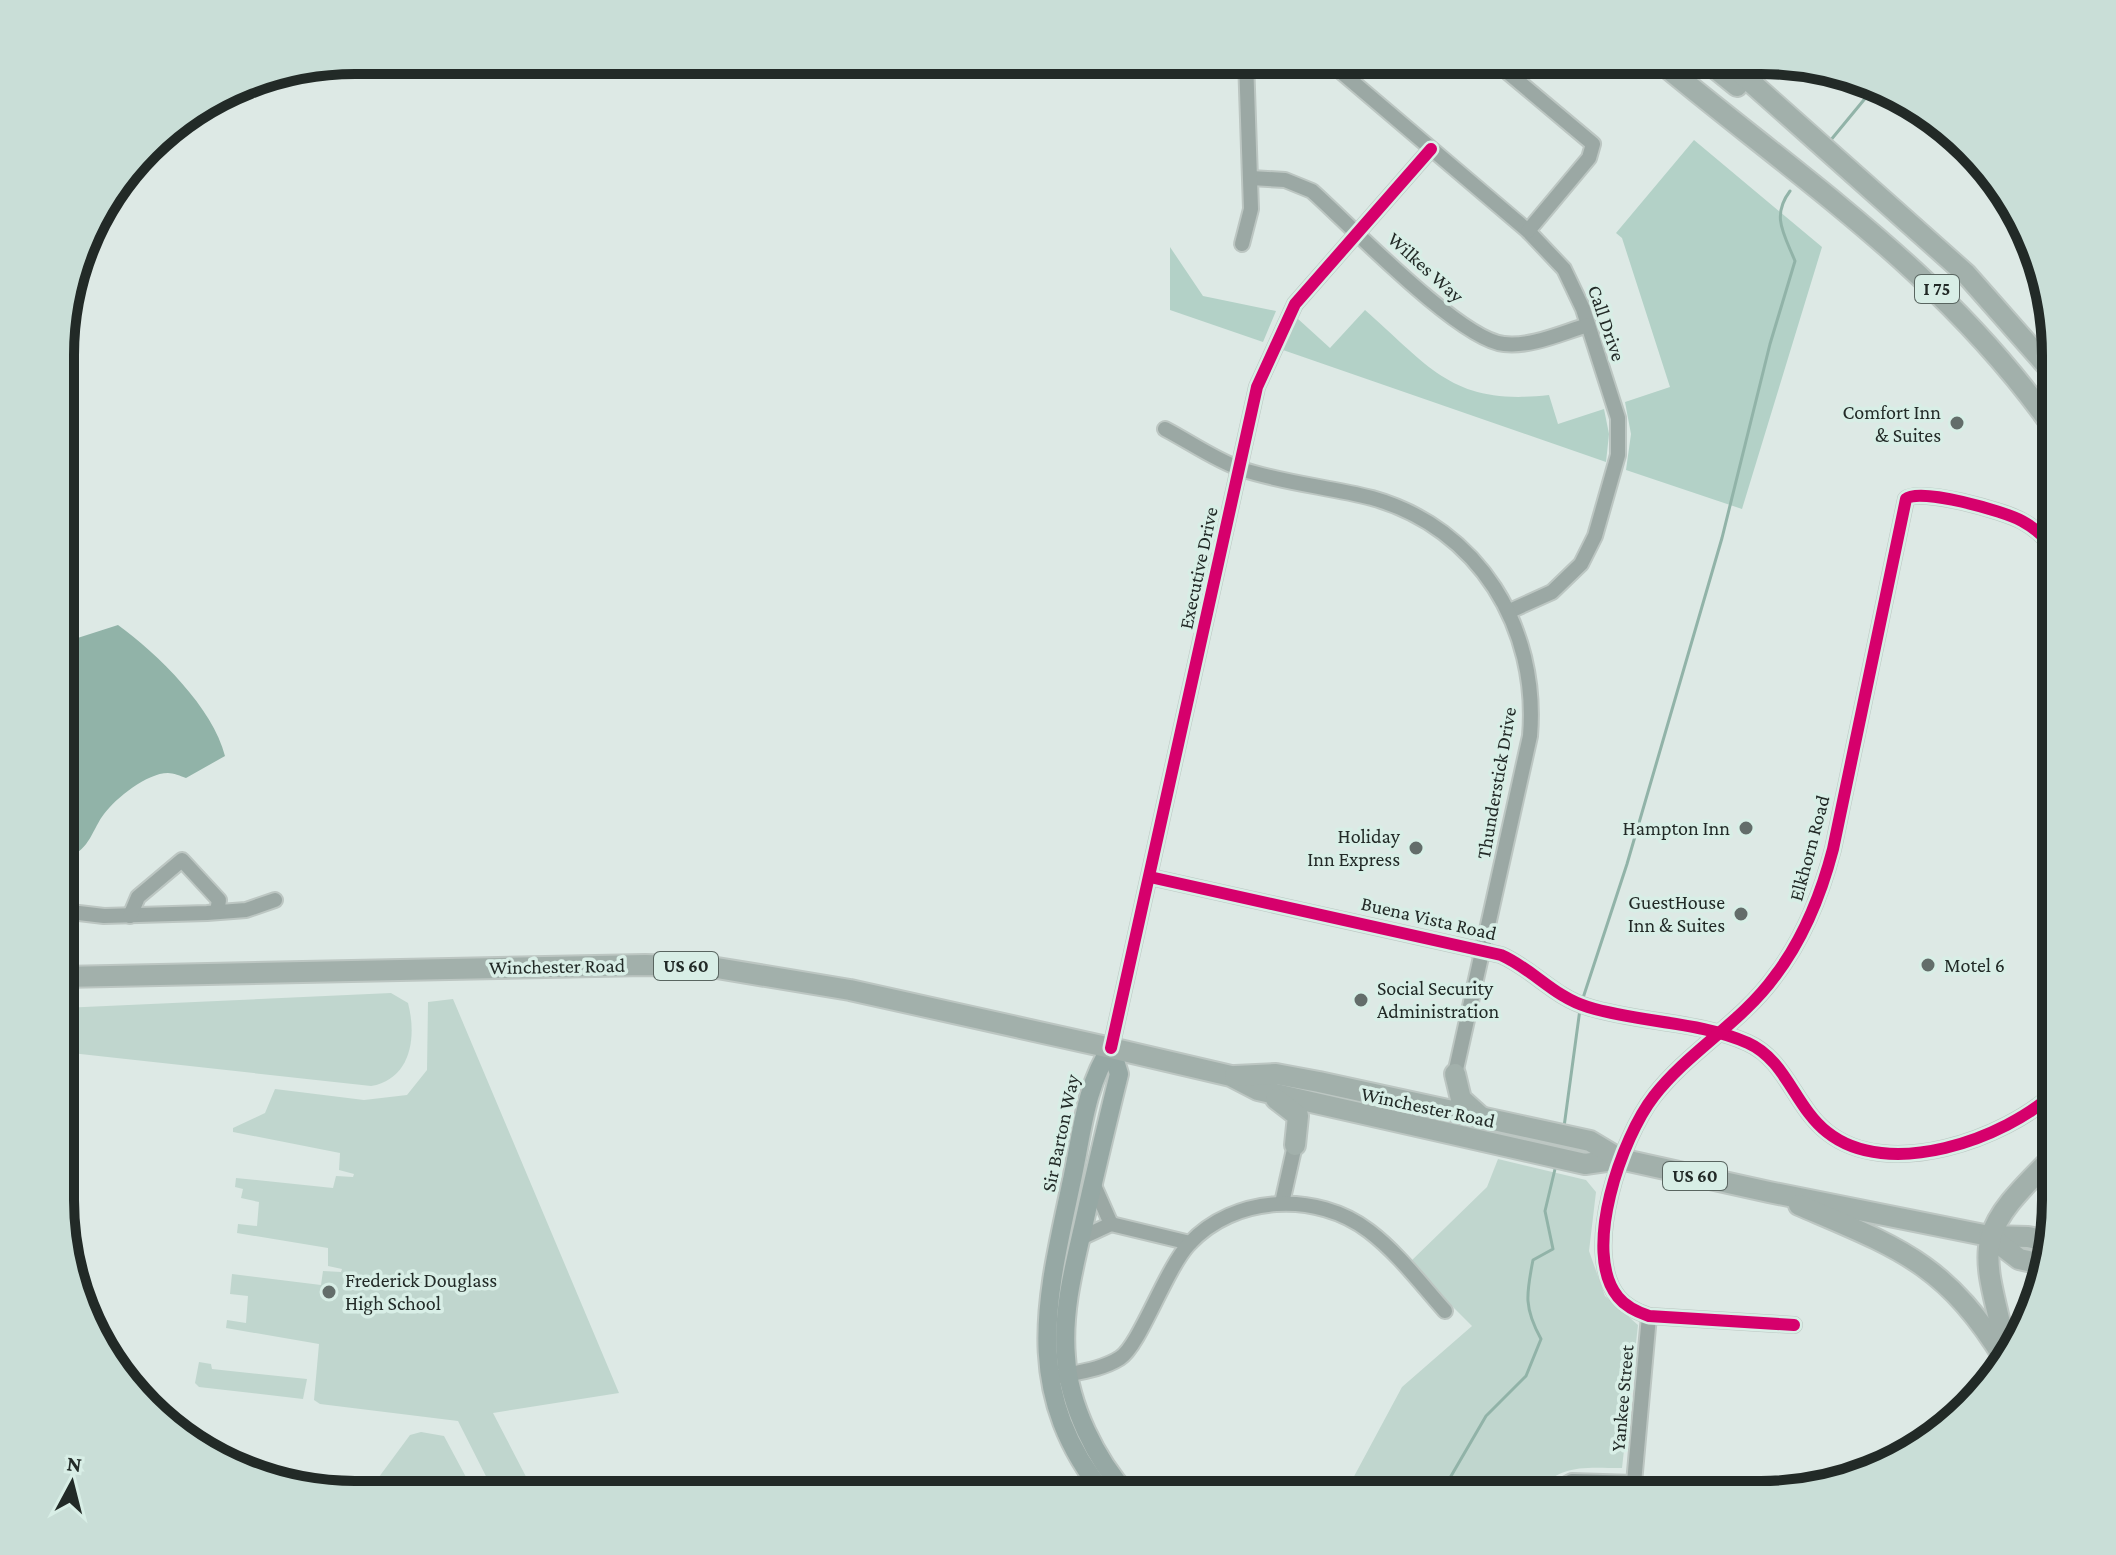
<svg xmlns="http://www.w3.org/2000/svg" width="2116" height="1555" font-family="'Crimson Pro',serif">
  <rect width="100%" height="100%" fill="#dde9e5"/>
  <g fill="#c0d6ce">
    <path d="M391 993 408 1003C417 1037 411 1079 371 1086L62 1052V1008Z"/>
    <polygon points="453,999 619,1393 493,1413 535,1494 495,1494 458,1421 320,1404 314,1400 319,1344 226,1328 227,1320 246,1323 248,1296 230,1294 232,1274 321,1285 323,1271 341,1272 342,1269 328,1266 328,1248 237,1233 238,1224 257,1226 259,1202 241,1198 243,1189 235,1187 236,1178 333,1188 336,1176 353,1177 354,1174 339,1170 340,1153 233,1132 233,1128 265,1113 275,1089 364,1100 407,1095 427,1070 428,1002"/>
    <path d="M1498 1159 1586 1180 1596 1192 1589 1251 1605 1296 1638 1325 1622 1468C1583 1468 1561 1463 1533 1495H1344L1402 1387 1472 1326 1409 1263 1487 1187Z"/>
    <polygon points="199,1362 211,1364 212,1369 307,1379 303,1399 199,1387 195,1383"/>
    <path d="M421 1432 444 1436 475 1494C405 1494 308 1505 245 1471L367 1486 368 1482 376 1481 410 1435Z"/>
  </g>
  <g fill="#b3d1c7">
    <polygon points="1694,140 1822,247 1742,509 1626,470 1631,434 1625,402 1670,387 1622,238 1616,233"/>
    <polygon points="1170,247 1203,296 1276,311 1263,342 1170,310"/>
    <path d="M1365 310C1431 368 1453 406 1549 395L1558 424 1604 409 1609 434 1606 462 1283 350 1297 318 1330 348Z"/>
  </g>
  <path fill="#91b3a8" d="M118 625C158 654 213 708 225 756L186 778C181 776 173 773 168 773 147 773 116 798 104 814 93 828 89 851 69 856L62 850C66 824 78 809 62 783V643Z"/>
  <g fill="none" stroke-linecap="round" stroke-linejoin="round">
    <g stroke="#91b3a8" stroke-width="3">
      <polyline points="1830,141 1877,84"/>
      <path d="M1582 1001 1627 864 1722 538 1770 344 1795 261C1784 234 1771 216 1790 191"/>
      <polyline points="1564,1127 1580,1009"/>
      <path d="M1440 1495 1486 1416 1526 1376 1541 1339C1524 1308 1526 1295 1533 1260L1553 1249 1545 1211 1555 1169"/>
    </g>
    <g stroke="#bcc6c2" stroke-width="18">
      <g id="minor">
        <polyline points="1327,60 1528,231 1564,269 1583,309 1618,418 1618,455 1595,536 1581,564 1552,592 1510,611"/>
        <polyline points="1493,60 1593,144 1589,158 1528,231"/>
        <path d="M1251 178 1285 180 1312 191C1350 225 1460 340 1504 344 1532 347 1561 333 1588 325"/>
        <polyline points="1242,244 1251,209 1246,60"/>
        <path d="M1165 429C1190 442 1215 460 1241 469 1283 483 1329 487 1372 498 1479 528 1539 628 1530 736L1455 1074"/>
        <path d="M1150 877 1501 955C1533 969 1554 997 1588 1007 1639 1023 1699 1021 1748 1043 1786 1060 1795 1107 1827 1132 1888 1181 2005 1139 2055 1092"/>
        <polyline points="62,911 104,916 207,913 246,910 275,900"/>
        <polyline points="130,916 138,897 182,860 219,900 217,912"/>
        <polyline points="1111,1048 1257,387 1295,304 1431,149"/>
        <polyline points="1093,1183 1111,1224"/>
        <polyline points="1282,1203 1295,1145"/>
        <polyline points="1081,1238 1111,1224 1190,1243"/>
        <path d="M1794 1325 1649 1316C1637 1312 1626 1307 1618 1297 1581 1252 1622 1137 1654 1096 1689 1051 1741 1023 1775 976 1804 938 1821 895 1833 849L1906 499C1919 487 2004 511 2022 521 2035 528 2046 538 2055 550"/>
        <path d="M1061 1376C1080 1372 1103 1369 1120 1358 1140 1345 1165 1270 1189 1244 1234 1195 1317 1191 1369 1231 1398 1253 1421 1284 1445 1311"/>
        <polyline points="1546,1495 1572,1481 1634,1483 1649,1316"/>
      </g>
    </g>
    <g stroke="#bcc6c2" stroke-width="22">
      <g id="major">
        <path d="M1111 1048 1119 1074C1107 1123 1095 1173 1084 1223 1074 1267 1062 1311 1066 1357 1069 1405 1096 1460 1128 1495"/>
        <path d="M1105 1495C1019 1389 1048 1295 1073 1175 1082 1132 1086 1084 1111 1048"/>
      </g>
    </g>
    <g stroke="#bcc6c2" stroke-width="24">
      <g id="highway">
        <path d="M1659 61C1803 181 1945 273 2055 430"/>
        <polyline points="1706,61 1737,86"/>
        <polyline points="1727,61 1966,274 2055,375"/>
        <polyline points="62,977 645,965 711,967 850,990 1111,1048 1231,1076 1258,1090 1585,1164 1620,1159"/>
        <polyline points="1455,1074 1461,1099 1481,1117"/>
        <polyline points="1235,1076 1276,1074 1319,1082 1590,1141 1620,1159 1769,1192 1989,1236 2028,1237 2051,1242"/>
        <polyline points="1276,1099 1298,1116 1295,1145"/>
        <path d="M1799 1205C1899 1248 1946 1263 2005 1360"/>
        <polyline points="1989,1236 2019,1259 2046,1265"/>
        <path d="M2007 1351C1980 1241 1972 1236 2055 1155"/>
      </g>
    </g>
    <use href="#minor" stroke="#9ba8a4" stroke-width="14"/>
    <use href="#major" stroke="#96a8a4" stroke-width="18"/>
    <use href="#highway" stroke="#a2b0ab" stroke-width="20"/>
    <g stroke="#d8eee6" stroke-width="17">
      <g id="cycleway">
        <path d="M1150 877 1501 955C1533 969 1554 997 1588 1007 1639 1023 1699 1021 1748 1043 1786 1060 1795 1107 1827 1132 1888 1181 2005 1139 2055 1092"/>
        <polyline points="1111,1048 1257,387 1295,304 1431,149"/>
        <path d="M1794 1325 1649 1316C1637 1312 1626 1307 1618 1297 1581 1252 1622 1137 1654 1096 1689 1051 1741 1023 1775 976 1804 938 1821 895 1833 849L1906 499C1919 487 2004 511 2022 521 2035 528 2046 538 2055 550"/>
      </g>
    </g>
    <use href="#cycleway" stroke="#d6006c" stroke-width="12"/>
  </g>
  <g fill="#636d6a" stroke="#d8eee6" stroke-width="3">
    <circle cx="1957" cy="423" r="8"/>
    <circle cx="1746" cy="828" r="8"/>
    <circle cx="1416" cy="848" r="8"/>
    <circle cx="1741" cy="914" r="8"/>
    <circle cx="1928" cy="965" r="8"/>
    <circle cx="1361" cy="1000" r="8"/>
    <circle cx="329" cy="1292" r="8"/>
  </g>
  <g text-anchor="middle" stroke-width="7" stroke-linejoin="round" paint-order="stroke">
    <g fill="#d8eee6" stroke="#596560" stroke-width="2">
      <rect x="1915" y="275" width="44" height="28" rx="6"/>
      <rect x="654" y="952" width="64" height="28" rx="6"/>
      <rect x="1663" y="1162" width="64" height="28" rx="6"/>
    </g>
    <g font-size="18" font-weight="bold" fill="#222a27">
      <text x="1937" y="295">I 75</text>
      <text x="686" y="972">US 60</text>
      <text x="1695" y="1182">US 60</text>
    </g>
    <g font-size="20" fill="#222a27" stroke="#d8eee6">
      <text transform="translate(1426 267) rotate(42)" y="7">Wilkes Way</text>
      <text transform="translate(1607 323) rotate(71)" y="7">Call Drive</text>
      <text transform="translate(1198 568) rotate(-78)" y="7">Executive Drive</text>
      <text transform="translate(1496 783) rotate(-80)" y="7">Thunderstick Drive</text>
      <text transform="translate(1809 848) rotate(-75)" y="7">Elkhorn Road</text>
      <text transform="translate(1429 918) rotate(13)" y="7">Buena Vista Road</text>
      <text transform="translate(557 966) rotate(-1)" y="7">Winchester Road</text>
      <text transform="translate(1428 1107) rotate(12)" y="7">Winchester Road</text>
      <text transform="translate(1060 1133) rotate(-78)" y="7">Sir Barton Way</text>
      <text transform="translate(1622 1398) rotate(-85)" y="7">Yankee Street</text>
    </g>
    <g font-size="20" fill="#222a27" stroke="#d8eee6" text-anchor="end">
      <text x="1941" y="419">Comfort Inn<tspan x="1941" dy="23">&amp; Suites</tspan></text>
      <text x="1730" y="835">Hampton Inn</text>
      <text x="1400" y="843">Holiday<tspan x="1400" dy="23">Inn Express</tspan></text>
      <text x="1725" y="909">GuestHouse<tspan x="1725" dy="23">Inn &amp; Suites</tspan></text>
      <text x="1944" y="972" text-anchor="start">Motel 6</text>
      <text x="1377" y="995" text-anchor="start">Social Security<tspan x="1377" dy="23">Administration</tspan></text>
      <text x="345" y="1287" text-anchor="start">Frederick Douglass<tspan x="345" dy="23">High School</tspan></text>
    </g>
  </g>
  <path d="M0 0H2116V1555H0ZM355 74H1761A281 281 0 0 1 2042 355V1200A281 281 0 0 1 1761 1481H355A281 281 0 0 1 74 1200V355A281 281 0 0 1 355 74Z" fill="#c9ded7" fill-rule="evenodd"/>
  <path fill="none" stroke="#222a27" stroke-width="10" d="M355 74H1761A281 281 0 0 1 2042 355V1200A281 281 0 0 1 1761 1481H355A281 281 0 0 1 74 1200V355A281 281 0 0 1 355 74Z"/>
  <g transform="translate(72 1483) rotate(7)" stroke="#d8eee6" stroke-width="6" paint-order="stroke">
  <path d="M0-6L14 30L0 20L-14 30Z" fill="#222a27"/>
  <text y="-12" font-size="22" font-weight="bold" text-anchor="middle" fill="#222a27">N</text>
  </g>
</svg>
